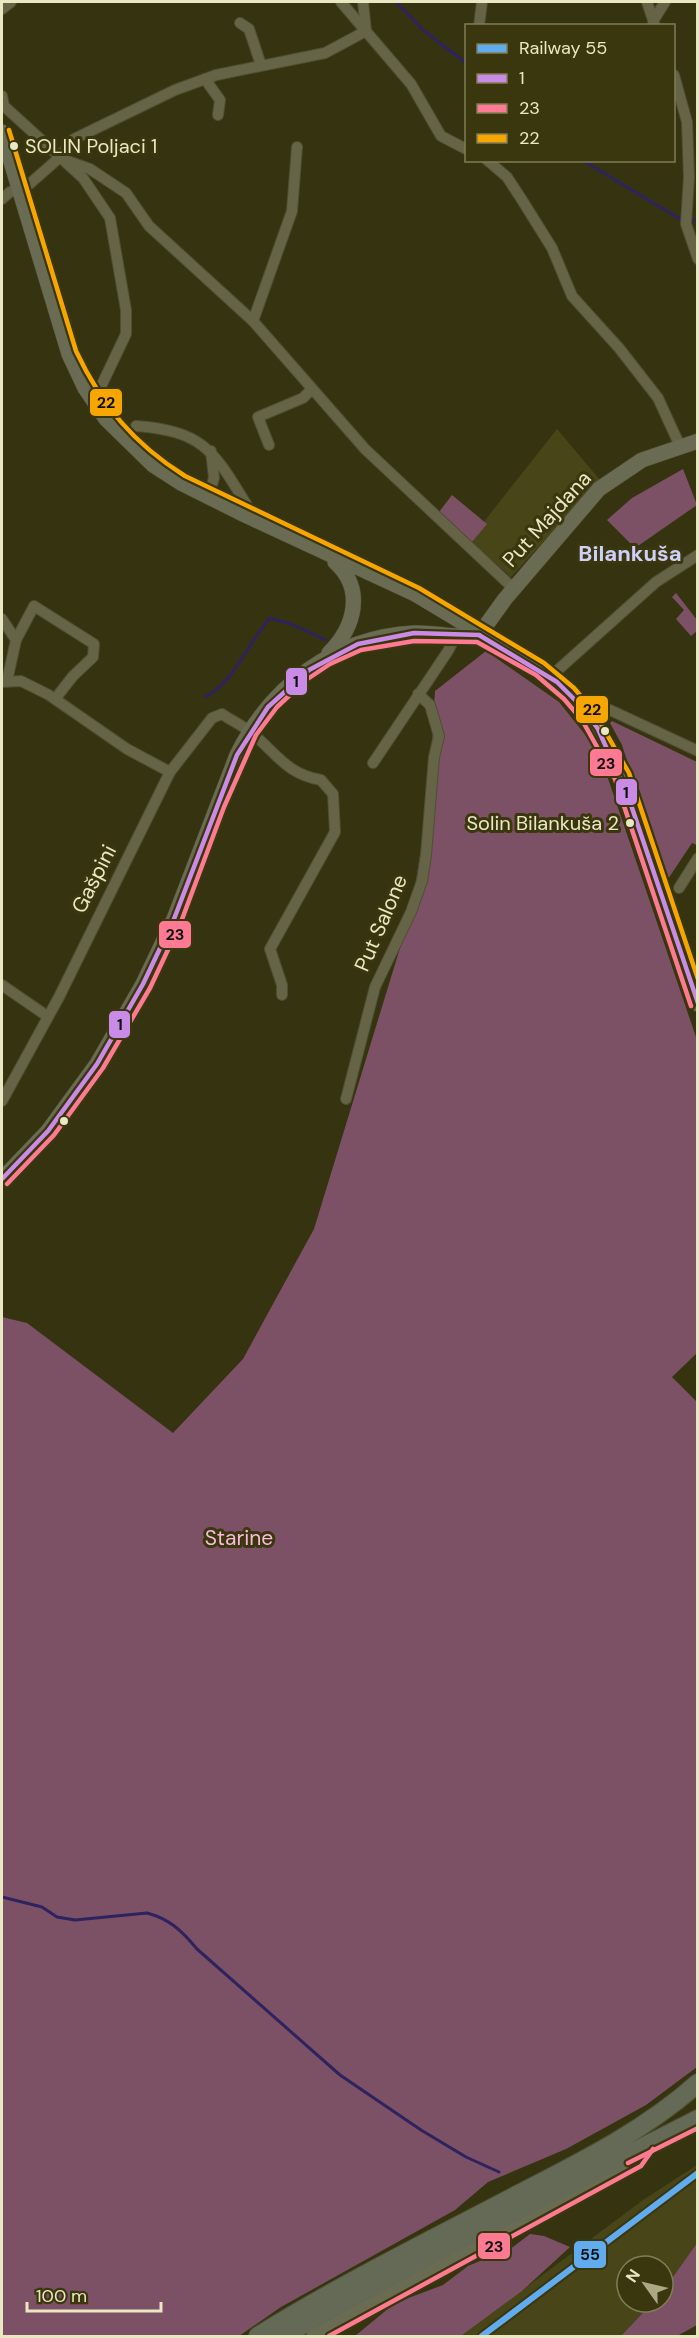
<svg xmlns="http://www.w3.org/2000/svg" width="699" height="2338" font-family="'DM Sans',sans-serif">
  <rect width="100%" height="100%" fill="#363410"/>
  <g fill="#484519">
    <polygon points="557,429 600,480 511,577 472,543 486,519"/>
    <polygon points="697,2165 697,2243 663,2291 663,2266 627,2266 627,2302 653,2302 621,2336 461,2336 643,2200"/>
  </g>
  <g fill="#7c5165">
    <polygon points="683,469 697,505 635,548 607,520 632,498"/>
    <polygon points="452,495 487,524 472,542 439,512"/>
    <polygon points="676,593 697,620 697,631 691,636 676,619 684,610 672,597"/>
    <polygon points="486,651 559,702 599,752 697,1040 697,1353 672,1377 698,1403 697,2067 646,2105 566,2149 488,2182 455,2210 281,2307 239,2336 2,2336 2,1317 27,1323 173,1433 243,1359 314,1229 411,912 429,798 435,691"/>
    <polygon points="612,721 697,762 697,845 692,843 666,882 622,745 610,723"/>
    <polygon points="530,2234 544,2236 570,2247 522,2291 461,2336 355,2336 395,2303 443,2285 468,2266 513,2247"/>
    <polygon points="697,2243 697,2325 677,2336 621,2336 653,2302 663,2302 663,2291"/>
  </g>
  <g fill="none" stroke-linecap="round" stroke-linejoin="round">
    <g stroke="#2e235f" stroke-width="3">
      <polyline points="396,2 423,30 466,63"/>
      <polyline points="582,160 680,219 698,221"/>
      <path d="M205 697C233 684 249 641 270 618L291 624 326 640"/>
      <path d="M2 1897 42 1907 57 1917 75 1920 147 1913C170 1919 182 1931 197 1949L340 2075 421 2130 466 2157 499 2172"/>
    </g>
    <g stroke="#4f4e33" stroke-width="12">
      <g id="street">
        <polyline points="341,2 411,84 441,136 466,149"/>
        <polyline points="363,2 366,31"/>
        <polyline points="647,2 655,26"/>
        <polyline points="2,9 11,2"/>
        <polyline points="653,21 665,2"/>
        <polyline points="240,23 249,29 261,65"/>
        <polyline points="479,26 482,2"/>
        <polyline points="674,75 687,122 689,177 686,224 698,259"/>
        <polyline points="205,79 220,100 218,115"/>
        <polyline points="2,96 4,106 83,178 110,218 126,310 126,334 94,401"/>
        <polyline points="59,158 90,169 126,193 149,226 253,321 365,449 513,588"/>
        <polyline points="487,160 507,177 522,200 552,248 572,296 619,348 658,398 680,446"/>
        <polyline points="2,199 10,192 26,187 59,158 74,139 175,90 216,75 325,53 366,31"/>
        <polyline points="253,321 292,211 297,147"/>
        <path d="M136 426C205 431 214 452 248 507"/>
        <polyline points="269,445 258,417 303,398 311,390"/>
        <polyline points="208,497 214,478 211,451"/>
        <polyline points="2,619 16,640 7,681"/>
        <polyline points="16,640 34,606 94,644 93,657 73,676 55,699"/>
        <polyline points="550,677 656,582 698,555"/>
        <polyline points="2,682 21,681 49,695 127,749 170,772"/>
        <polyline points="588,716 596,710 610,710 698,751"/>
        <polyline points="373,763 448,651 456,636"/>
        <polyline points="679,888 698,858"/>
        <polyline points="2,985 47,1016"/>
        <polyline points="346,1099 375,987 411,912 422,881 426,855 434,757 439,736 430,705 418,694"/>
        <path d="M2 1101 59 997 170 772 212 718 222 714C232 721 244 726 253 734 278 755 287 774 321 780L333 794 335 832 270 949 282 985V995"/>
      </g>
    </g>
    <g stroke="#4f4e33" stroke-width="16">
      <g id="secondary">
        <polyline points="2,132 69,354 85,388 106,419 153,465 181,483 245,515 415,594 540,669 569,694 588,716 622,776 698,1004"/>
        <polyline points="479,635 505,599 599,489 642,460 698,441"/>
        <path d="M329 653C355 627 365 589 335 562"/>
        <path d="M2 1179 48 1131 97 1064 143 984 174 919 237 755C271 686 335 637 414 633 436 632 458 639 479 635"/>
        <polyline points="314,2336 544,2212 621,2167"/>
      </g>
    </g>
    <g stroke="#4f4e33" stroke-width="20">
      <g id="highway">
        <path d="M258 2336C340 2285 427 2242 513 2197 577 2164 643 2132 698 2083"/>
        <polyline points="285,2336 315,2317 438,2251 698,2119"/>
      </g>
    </g>
    <use href="#street" stroke="#666447" stroke-width="10"/>
    <use href="#secondary" stroke="#6a6b53" stroke-width="15"/>
    <use href="#highway" stroke="#646a56" stroke-width="18"/>
    <g stroke="#3a360d" stroke-width="9">
      <g id="bus-1">
        <polyline points="479,635 557,682 584,709 598,729 628,796 698,1003"/>
        <polyline points="2,1179 48,1131 97,1064 143,984 174,919 237,755 268,707 309,670 358,644 414,633 479,635"/>
      </g>
    </g>
    <g stroke="#3a360d" stroke-width="9">
      <g id="bus-2">
        <polyline points="7,1184 54,1135 103,1068 150,988 181,922 224,807 256,735 277,707 306,680 330,664 361,650 414,641 477,642 536,675 564,699 582,720 615,779 691,1006"/>
        <polyline points="628,2163 698,2128"/>
        <polyline points="329,2336 641,2166 653,2149"/>
      </g>
    </g>
    <g stroke="#3a360d" stroke-width="9">
      <path id="bus-3" d="M9 130 76 351C102 406 134 444 185 476L419 588 544 663 574 688 594 712 629 773 698 979"/>
    </g>
    <use href="#bus-1" stroke="#ca8be6" stroke-width="4.5"/>
    <use href="#bus-2" stroke="#fe7a93" stroke-width="4.5"/>
    <use href="#bus-3" stroke="#f7a600" stroke-width="4.5"/>
    <g stroke="#3a360d" stroke-width="10">
      <polyline id="rail-1" points="482,2336 698,2173"/>
    </g>
    <use href="#rail-1" stroke="#60acee" stroke-width="6"/>
  </g>
  <g fill="#eae8c3" stroke="#3a360d" stroke-width="2">
    <circle cx="14" cy="146" r="5"/>
    <circle cx="605" cy="731" r="5"/>
    <circle cx="630" cy="823" r="5"/>
    <circle cx="64" cy="1121" r="5"/>
  </g>
  <g text-anchor="middle" stroke-width="6" stroke-linejoin="round" paint-order="stroke">
    <g font-size="20" fill="#eae8c3" stroke="#3a360d" text-anchor="start">
      <text x="25" y="153">SOLIN Poljaci 1</text>
      <text x="619" y="830" text-anchor="end">Solin Bilankuša 2</text>
    </g>
    <g font-size="21" fill="#eae8c3" stroke="#3a360d">
      <text transform="translate(547 519) rotate(-48)" y="7">Put Majdana</text>
      <text transform="translate(94 879) rotate(-63)" y="7">Gašpini</text>
      <text transform="translate(381 923) rotate(-67)" y="7">Put Salone</text>
    </g>
    <g font-size="21" fill="#fbb9de" stroke="#3a360d">
      <text x="239" y="1545">Starine</text>
    </g>
    <g font-size="22" font-weight="bold" fill="#cfcffb" stroke="#3a360d">
      <text x="630" y="561">Bilankuša</text>
    </g>
  </g>
  <g stroke="#3a360d" stroke-width="2">
    <rect x="89" y="388" width="34" height="29" rx="6" fill="#f7a600"/>
    <rect x="285" y="667" width="23" height="29" rx="6" fill="#ca8be6"/>
    <rect x="575" y="695" width="34" height="29" rx="6" fill="#f7a600"/>
    <rect x="589" y="748" width="34" height="29" rx="6" fill="#fe7a93"/>
    <rect x="615" y="778" width="23" height="28" rx="6" fill="#ca8be6"/>
    <rect x="158" y="920" width="34" height="29" rx="6" fill="#fe7a93"/>
    <rect x="108" y="1010" width="23" height="29" rx="6" fill="#ca8be6"/>
    <rect x="477" y="2232" width="34" height="28" rx="6" fill="#fe7a93"/>
    <rect x="573" y="2240" width="34" height="29" rx="6" fill="#60acee"/>
  </g>
  <g font-size="16" text-anchor="middle" font-weight="bold" fill="#111">
    <text x="106" y="408">22</text>
    <text x="296" y="687">1</text>
    <text x="592" y="715">22</text>
    <text x="606" y="769">23</text>
    <text x="626" y="798">1</text>
    <text x="175" y="940">23</text>
    <text x="120" y="1030">1</text>
    <text x="494" y="2252">23</text>
    <text x="590" y="2260">55</text>
  </g>
  <rect width="699" height="2338" fill="none" stroke="#eae8c3" stroke-width="6"/>
  <rect x="465" y="24" width="210" height="138" fill="#3a360d" stroke="#807d56" stroke-width="1.5"/>
  <rect x="477" y="44" width="30" height="9" fill="#60acee" stroke="#807d56" stroke-width="1.5"/>
  <text x="519" y="54" font-size="18" fill="#eae8c3">Railway 55</text>
  <rect x="477" y="74" width="30" height="9" fill="#ca8be6" stroke="#807d56" stroke-width="1.5"/>
  <text x="519" y="84" font-size="18" fill="#eae8c3">1</text>
  <rect x="477" y="104" width="30" height="9" fill="#fe7a93" stroke="#807d56" stroke-width="1.5"/>
  <text x="519" y="114" font-size="18" fill="#eae8c3">23</text>
  <rect x="477" y="134" width="30" height="9" fill="#f7a600" stroke="#807d56" stroke-width="1.5"/>
  <text x="519" y="144" font-size="18" fill="#eae8c3">22</text>
  <g transform="translate(645 2284) rotate(304)"><circle r="28" fill="#3a360d" stroke="#807d56" stroke-width="1.5"/>
  <path d="M0-4.5L10 22L0 15L-10 22Z" fill="#aba984"/>
  <text y="-9" font-size="16" font-weight="bold" text-anchor="middle" fill="#eae8c3">N</text>
  </g>
  <path d="M27 2302v9h134v-9" fill="none" stroke="#eae8c3" stroke-width="3"/>
  <text x="36" y="2302" font-size="18" fill="#eae8c3" stroke="#3a360d" stroke-width="4.5" paint-order="stroke">100 m</text>
</svg>
